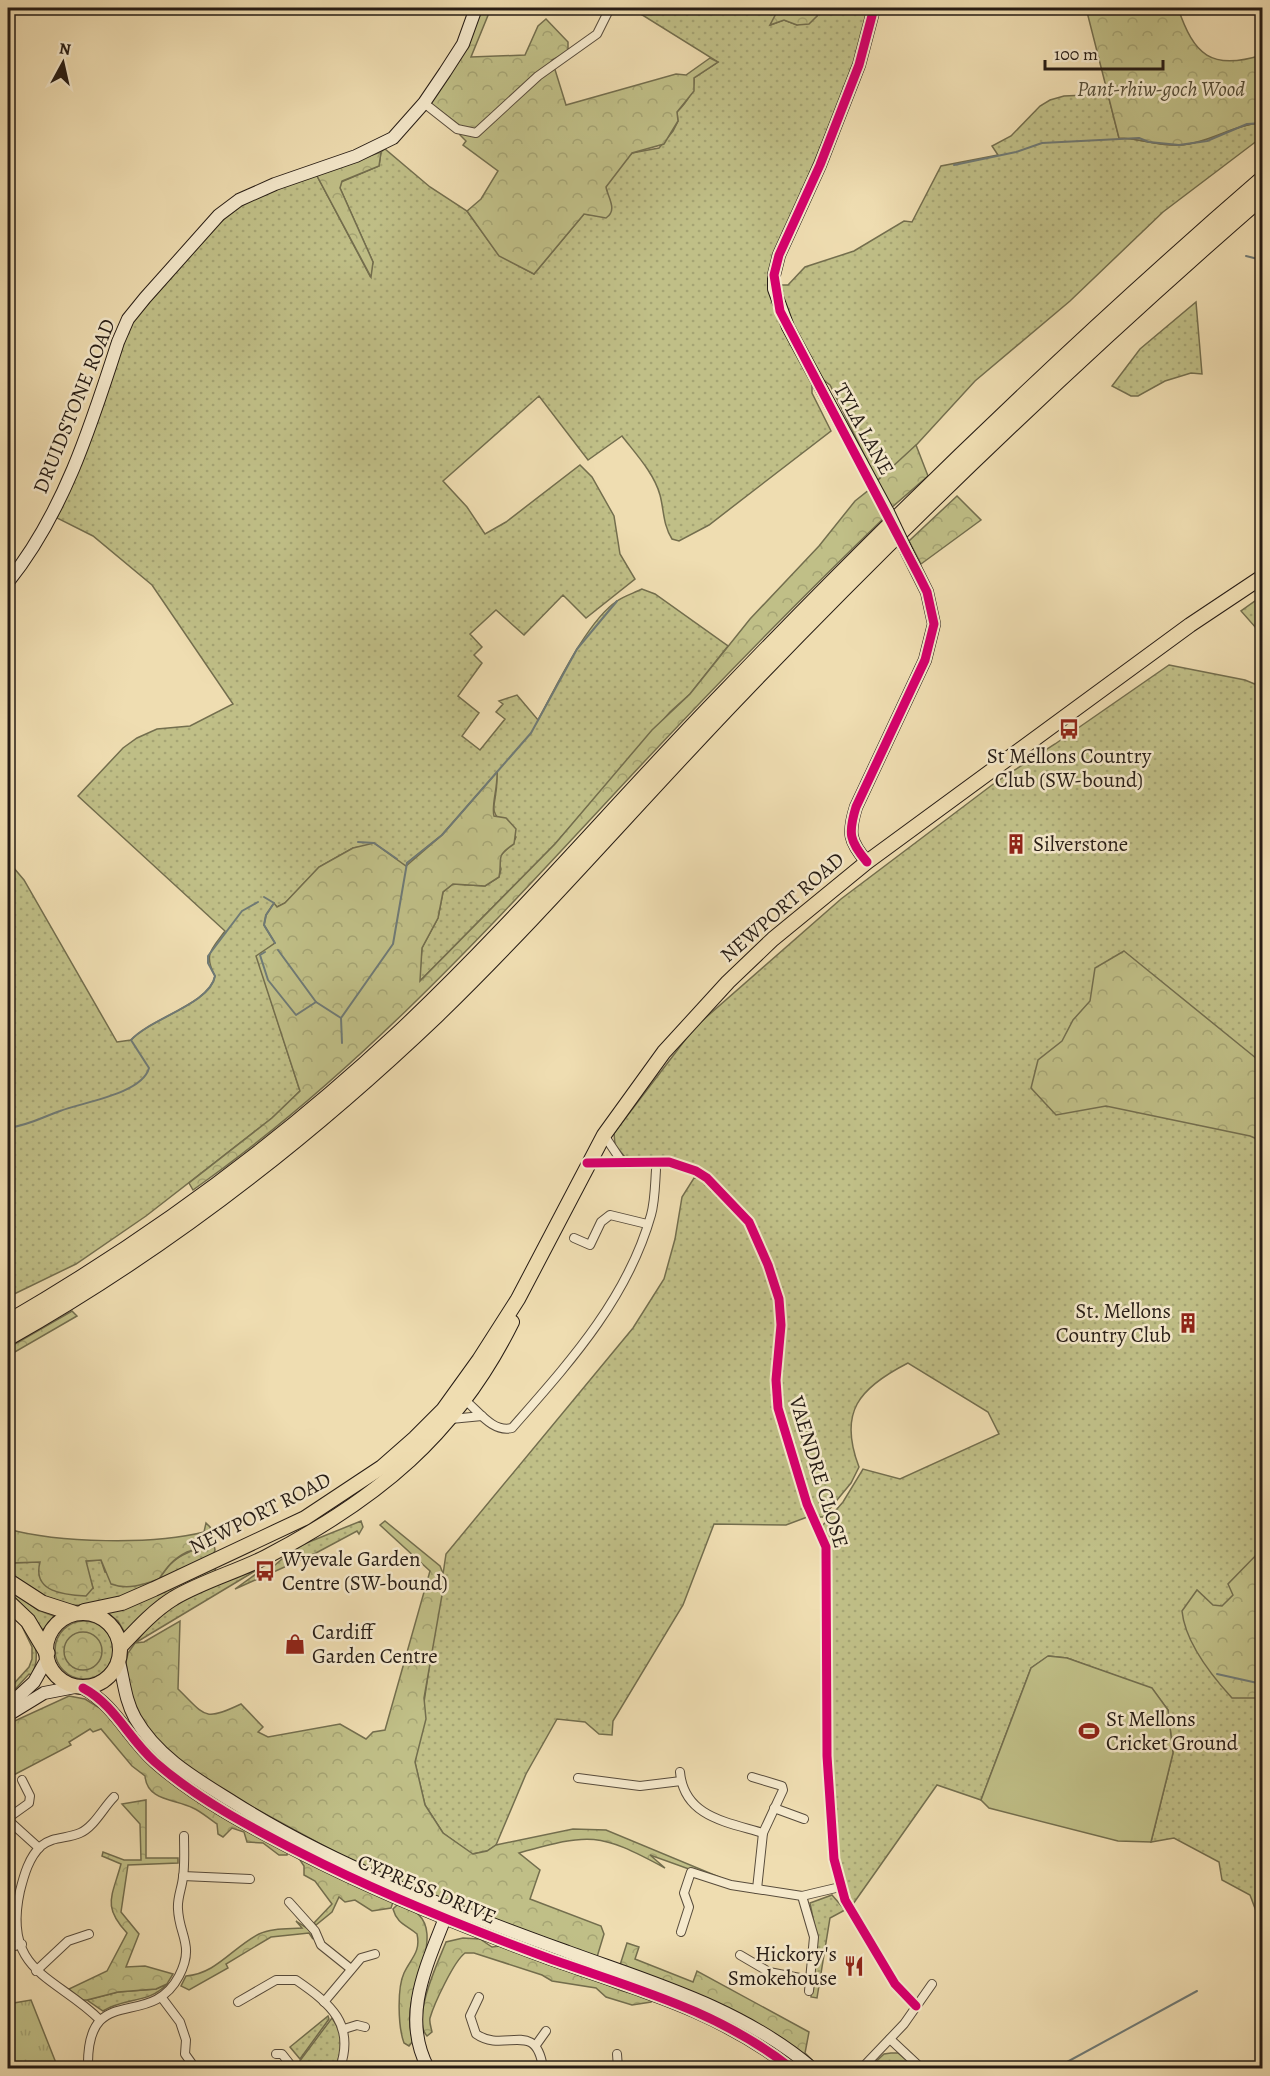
<svg xmlns="http://www.w3.org/2000/svg" width="1270" height="2076" font-family="Alegreya,serif">
  <defs>
    <pattern id="grass-dots" width="8" height="8" patternUnits="userSpaceOnUse" patternTransform="scale(1.5)"><rect width="8" height="8" fill="#c0bf87"/><path d="M2 2h.1M6 6h.1" fill="none" stroke="#a5a474" stroke-width="1.8" stroke-linecap="round"/></pattern>
    <pattern id="forest-crowns" width="20" height="18" patternUnits="userSpaceOnUse" patternTransform="scale(1.5)"><rect width="20" height="18" fill="#c0bf87"/><path d="M2 6a3 3 0 1 1 6 0M12 15a3 3 0 1 1 6 0" fill="none" stroke="#a5a474"/></pattern>
    <pattern id="park-tufts" width="24" height="20" patternUnits="userSpaceOnUse" patternTransform="scale(1.5)"><rect width="24" height="20" fill="#c0bf87"/><path d="M3 7l-1-3M5 7V3M7 7l1-3M15 17l-1-3M17 17v-4M19 17l1-3" fill="none" stroke="#a5a474"/></pattern>
  </defs>
  <rect width="100%" height="100%" fill="#efddb1"/>
  <filter id="stains"><feTurbulence type="fractalNoise" baseFrequency=".00333" numOctaves="4"/><feColorMatrix values="0 0 0 0 .2 0 0 0 0 .09 0 0 0 0 .02 0 0 0 .5 -.17"/></filter>
  <radialGradient id="worn" r=".72"><stop offset=".6" stop-color="#630" stop-opacity="0"/><stop offset="1" stop-color="#630" stop-opacity=".3"/></radialGradient>
  <g fill="url(#grass-dots)" stroke="#736e4e" stroke-width="1.5">
    <path d="M631 8H779L771 25 784 20 797 25 817 16 819 8H870L858 57 771 265 812 382V393L831 431 709 525 679 541 672 539C663 525 664 510 660 495 654 473 635 453 622 436L588 460 539 396 443 481 467 507 485 534 506 522 580 465 592 477 614 516 620 554 635 579 586 618 563 595 524 635 496 610 470 634 482 647 474 655 482 663 458 696 479 713 462 736 480 750 505 719 496 712 503 704 499 701 517 695 538 720C556 687 587 621 617 601 624 596 634 593 642 589L655 594 728 646 690 694 670 712 555 844 419 982 422 948 438 918 443 892 453 884 485 886 499 877 501 869 498 859C504 850 513 846 516 837 481 804 498 815 497 773L442 835 407 863 406 867 366 846 353 848 319 867 285 903 277 907 274 904 275 943 257 957 300 1091 272 1118 146 1216 76 1264 8 1297V861L24 880 117 1042 131 1040C151 1018 210 1004 215 976 203 954 212 949 225 931L78 796 123 748 137 738 157 729 190 726 233 704 152 585 93 536 57 518 132 322 218 224 250 199 316 174 370 276 373 262 340 188 341 182 379 166 381 152 385 149 430 187 467 211 499 255 534 274 584 214 599 216 608 197 606 187 609 179 632 153 659 148 673 131 678 121 677 112C685 104 695 91 694 78L718 62Z"/>
    <path d="M1108 94 1119 138C1139 138 1157 146 1178 145 1208 144 1233 124 1262 123V137L1163 212 1070 301 975 381 908 454 877 481 830 385 822 379 793 327 779 285H788L805 267 854 251 904 221 912 222 941 166 998 155 992 146 1011 136 1040 106 1050 100 1064 96Z"/>
    <polygon points="1196,302 1202,374 1191,373 1165,381 1138,396 1131,396 1112,386 1140,349"/>
    <polygon points="1262,596 1262,631 1256,628 1241,611"/>
    <path d="M1169 665 1245 680 1262 687V1927L1250 1895 1222 1880 1219 1862 1174 1838 1151 1842 1173 1753 1168 1710 1152 1689 1067 1658 1049 1656 1031 1668 981 1800 937 1785 853 1904C834 1871 835 1831 832 1794 826 1704 828 1614 823 1525L843 1502 863 1469 900 1479 999 1434 988 1412 908 1363C859 1388 838 1412 859 1467L851 1483 823 1517H817L809 1503 781 1408 779 1381 784 1326 755 1228 698 1169 625 1157 615 1145 614 1133 695 1027 841 899 996 782 1055 744Z"/>
    <polygon points="694,1178 705,1179 747,1223 774,1291 779,1325 774,1381 810,1516 786,1525 714,1524 683,1605 613,1721 612,1735 599,1734 585,1722 557,1719 526,1774 496,1845 487,1851 472,1854 443,1833 425,1805 415,1763 446,1554 633,1328 664,1279 675,1239 682,1197"/>
    <polygon points="361,1521 363,1527 359,1534 357,1531 316,1553 235,1589 256,1574 268,1571 289,1553 304,1544"/>
    <path d="M213 1540 215 1550 213 1556C171 1576 99 1619 52 1601 36 1595 22 1583 8 1575V1563L41 1562 93 1588 85 1561 101 1560 105 1572 159 1579C167 1567 173 1559 187 1553 196 1548 205 1549 213 1540Z"/>
    <polygon points="216,1565 215,1572 155,1605 125,1633 118,1621 106,1612"/>
    <path d="M255 1571 135 1643C164 1604 208 1583 255 1571Z"/>
    <polygon points="8,1588 38,1610 54,1616 43,1630 32,1616 8,1596"/>
    <path d="M18 1618C32 1640 43 1649 32 1675L29 1674 8 1697V1690L29 1667 32 1659V1647Z"/>
    <circle cx="84" cy="1650" r="29"/>
    <polygon points="832,1895 845,1910 830,1918 817,1998 811,1997 817,1938 810,1903"/>
    <path d="M167 1984C149 2004 125 1997 103 2011L87 2000 118 1992 156 1989Z"/>
    <polygon points="328,2016 329,2019 300,2059 290,2047"/>
    <path d="M332 2018C345 2036 343 2049 335 2068H297L296 2066Z"/>
  </g>
  <g fill="url(#forest-crowns)" stroke="#736e4e" stroke-width="1.5">
    <path d="M481 8H491L471 57 525 55 538 26 546 19 568 42V52L552 60 566 105 676 74 686 75 710 58 718 62 694 78V91L677 112 678 121 664 144 632 153 606 187C608 198 618 210 606 218L584 214 534 274 499 256 467 211 481 199 498 171 463 145 466 141 460 135 459 125 430 103Z"/>
    <polygon points="779,8 819,8 817,16 809,24 797,25 784,20 770,25"/>
    <path d="M1086 8H1178C1194 55 1211 71 1262 55V123C1233 124 1208 144 1178 145 1157 146 1139 138 1119 138Z"/>
    <polygon points="381,152 379,166 342,181 340,188 373,262 371,277 316,174"/>
    <polygon points="916,445 928,476 891,508 877,481"/>
    <path d="M869 490 884 518C797 602 712 689 629 778 492 925 358 1074 193 1190L189 1183 272 1118 300 1091 256 956 275 943 264 925 266 915 274 903 277 907 285 903 319 867 353 848 374 843 406 866 442 835 497 772C498 787 491 806 494 816L506 818 516 829 514 844C494 857 503 858 499 877L485 886 453 884 443 892 438 918 422 948 420 981 555 844 652 730 690 694 750 619 819 546 855 501Z"/>
    <polygon points="957,496 981,520 921,564 909,541"/>
    <polygon points="1124,951 1262,1063 1262,1141 1250,1136 1106,1106 1056,1115 1031,1088 1038,1060 1062,1041 1073,1020 1090,1001 1095,968"/>
    <polygon points="72,1311 77,1316 8,1356 8,1348"/>
    <path d="M385 1521 440 1566 445 1578 424 1698 426 1719 415 1762 425 1805 443 1833 473 1854 487 1851 496 1845 573 1829 606 1830 724 1879 722 1881 650 1855 665 1868C598 1832 591 1833 519 1853L540 1870 530 1899 601 1926 604 1934 597 1957 475 1912 348 1859 223 1791 170 1756 145 1728 132 1705 126 1662 128 1653 135 1643 144 1642 180 1621 178 1689C206 1716 203 1722 241 1704L263 1727 258 1732 268 1737 340 1724 366 1739 373 1732 385 1730 430 1571 380 1525Z"/>
    <path d="M206 1523 210 1527 213 1540C206 1549 196 1548 187 1552 173 1559 167 1567 159 1579 143 1585 127 1590 111 1584L101 1560 86 1561 93 1588 86 1596C64 1595 32 1592 40 1562L8 1563V1529C58 1543 153 1545 204 1532Z"/>
    <path d="M1262 1549V1698H1232C1211 1675 1185 1642 1182 1611L1197 1590 1213 1605 1222 1606 1233 1595 1228 1584Z"/>
    <circle cx="83" cy="1651" r="19"/>
    <path d="M69 1696 85 1699 98 1707 108 1714 145 1757 288 1851 287 1855H279L263 1843 247 1842 244 1832 232 1828 223 1837 218 1834 217 1824C209 1819 202 1812 193 1808 175 1799 147 1801 145 1776L132 1766 101 1729 93 1732 90 1729 69 1742 71 1745 8 1778V1724Z"/>
    <path d="M146 1800V1858H178V1863L128 1865 121 1912 139 1934 126 1967 145 1966 173 1974 167 1984 156 1989 118 1992 87 2000H78L69 1989 107 1971 127 1933C102 1906 112 1897 121 1864L102 1856 103 1852 124 1860H141L140 1824 122 1804Z"/>
    <polygon points="298,1857 393,1902 391,1908 372,1911 355,1900 345,1902 339,1897 332,1912 316,1925 314,1923 332,1904 315,1881 304,1875 304,1866"/>
    <path d="M397 1905C451 1914 417 1972 411 2004 409 2016 409 2029 413 2041L409 2046 404 2043C398 2027 397 1988 404 1973 411 1958 421 1952 417 1934 407 1925 397 1924 393 1909Z"/>
    <path d="M296 1921 311 1931 313 1939 309 1933 271 1937 226 1964 228 1968 189 1990 181 1986 186 1976C216 1974 233 1947 259 1934 271 1928 288 1929 302 1928Z"/>
    <path d="M463 1938 480 1939 492 1947 500 1946C540 1960 581 1974 620 1990 631 1994 641 1994 652 1999L651 2002 632 2005 606 1997 596 1988 552 1981 542 1975 474 1953H465C454 1961 434 2004 430 2018 429 2022 431 2027 432 2032L427 2036C411 2019 438 1962 446 1942Z"/>
    <polygon points="627,1943 639,1947 635,1959 693,1982 697,1971 809,2032 805,2053 817,2065 620,1965"/>
  </g>
  <g fill="url(#park-tufts)" stroke="#736e4e" stroke-width="1.5">
    <polygon points="31,2000 58,2068 8,2068 8,2004"/>
    <polygon points="891,2053 898,2053 916,2068 869,2068 884,2054"/>
  </g>
  <polygon fill="#c0bf87" stroke="#736e4e" stroke-width="1.5" points="1048,1656 1067,1658 1152,1688 1168,1710 1173,1753 1151,1842 1118,1841 989,1808 981,1800 1031,1668"/>
  <g fill="none" stroke-linecap="round" stroke-linejoin="round">
    <g stroke="#6f7a76" stroke-width="2">
      <polyline points="954,165 1016,152 1042,143 1139,138 1149,142 1179,145 1207,141 1247,124 1262,123"/>
      <polyline points="1246,256 1262,260"/>
      <polyline points="358,842 374,843 397,859"/>
      <polyline points="264,897 274,903 266,915 264,925 275,943"/>
      <polyline points="278,950 316,1002 341,1018"/>
      <polyline points="265,952 260,955 268,980 296,1015 316,1002"/>
      <polyline points="342,1043 341,1018 393,944 407,863 442,835 531,733 577,649 617,601"/>
      <path d="M8 1128C30 1125 40 1118 60 1111 83 1102 142 1094 149 1068L131 1040C151 1018 210 1004 215 976L208 963V956L242 911 258 902"/>
      <polyline points="1217,1674 1262,1684"/>
      <polyline points="1056,2068 1197,1991"/>
    </g>
    <g stroke="#584c3c" stroke-width="10">
      <g id="street">
        <polyline points="424,103 457,129 476,133 538,76 597,34 610,8"/>
        <polyline points="604,1135 622,1162"/>
        <polyline points="587,1163 669,1162 696,1171 707,1178 749,1222 768,1265 779,1299 781,1325 776,1380 778,1408 807,1504 826,1547 827,1756 834,1859 845,1900 895,1984 916,2006"/>
        <polyline points="574,1238 590,1245 601,1222 610,1215 647,1224"/>
        <path d="M461 1397C477 1408 491 1433 512 1428 568 1364 627 1300 651 1215 655 1201 655 1184 656 1170"/>
        <polyline points="451,1419 482,1416"/>
        <path d="M680 1772C684 1817 727 1822 763 1833"/>
        <polyline points="752,1777 782,1786 783,1790 763,1833 757,1889"/>
        <polyline points="578,1778 640,1786 681,1781"/>
        <polyline points="774,1808 804,1819"/>
        <polyline points="8,1818 29,1803 30,1796 22,1780"/>
        <polyline points="8,1820 39,1848"/>
        <polyline points="183,1876 250,1879"/>
        <polyline points="802,1896 814,1937 809,1991"/>
        <polyline points="289,1902 315,1931 321,1945 351,1969"/>
        <polyline points="681,1932 689,1907 684,1893 691,1872 731,1885 802,1896 840,1887"/>
        <polyline points="8,1948 22,1944"/>
        <polyline points="740,1955 769,1972 810,1980"/>
        <polyline points="36,1971 68,1941 89,1934"/>
        <path d="M479 1997 470 2016 476 2034C504 2054 536 2018 543 2068"/>
        <polyline points="162,1998 180,2022 186,2040 185,2054 195,2068"/>
        <path d="M238 2002 276 1980H296C331 2004 355 2024 340 2068"/>
        <polyline points="324,2002 361,1958 375,1954"/>
        <path d="M100 2020C56 1976 2 1973 20 1891 24 1875 29 1857 41 1846 53 1836 67 1839 80 1833 94 1827 103 1808 114 1797"/>
        <polyline points="344,2029 357,2025 365,2027"/>
        <polyline points="890,2039 921,2068"/>
        <polyline points="536,2045 546,2031"/>
        <polyline points="276,2054 282,2054 293,2068"/>
        <polyline points="617,2054 618,2068"/>
        <path d="M88 2068C86 1979 150 2032 179 1976 195 1945 179 1936 178 1909 177 1898 182 1888 183 1877 185 1864 184 1850 184 1836"/>
        <polyline points="862,2068 904,2024 932,1984"/>
      </g>
    </g>
    <g stroke="#261c15" stroke-width="14">
      <g id="secondary">
        <polyline points="874,8 859,65 820,165 779,255 774,275 774,289 788,327 888,512"/>
        <path d="M8 582C63 514 91 426 118 342L128 319 145 298 219 215 239 200 275 184 356 156 393 138 424 103 445 72 463 44 476 8"/>
        <path d="M867 862C849 841 848 833 856 807L925 660 934 624 927 592 907 552"/>
        <path d="M119 1662C124 1681 125 1700 135 1718 157 1757 196 1779 233 1802 337 1868 453 1910 568 1952 653 1983 741 2008 812 2068"/>
        <path d="M83 1688C115 1705 128 1738 155 1762 197 1799 252 1828 301 1853 381 1894 464 1927 548 1958 635 1989 717 2010 791 2068"/>
        <polyline points="8,1706 34,1682 47,1659"/>
        <polyline points="8,1715 44,1693 75,1687"/>
        <path d="M428 2068C401 2017 426 1967 445 1918"/>
      </g>
    </g>
    <g stroke="#261c15" stroke-width="16">
      <g id="primary">
        <polyline points="84,1611 122,1603 154,1589 305,1518 382,1467 415,1438 443,1410 479,1360 518,1299 604,1135 664,1052 728,982 773,939 867,862 1190,625 1262,577"/>
        <circle cx="83" cy="1650" r="37"/>
        <path d="M120 1647C137 1629 153 1611 174 1598 203 1581 236 1572 266 1557 377 1499 456 1435 512 1322"/>
      </g>
    </g>
    <g stroke="#261c15" stroke-width="17">
      <g id="highway">
        <path d="M8 1322C148 1241 280 1144 399 1033 513 926 615 805 724 693 896 514 1075 341 1262 179"/>
        <path d="M8 1338C164 1250 307 1139 437 1015 543 912 640 799 743 692 908 520 1082 354 1262 197"/>
        <polyline points="8,1581 42,1603 73,1613"/>
        <polyline points="8,1602 28,1621 47,1653"/>
      </g>
    </g>
    <use href="#street" stroke="#f5e9cc" stroke-width="8"/>
    <use href="#secondary" stroke="#f5e9cc" stroke-width="12"/>
    <use href="#primary" stroke="#efddb1" stroke-width="14"/>
    <use href="#highway" stroke="#efddb1" stroke-width="15"/>
    <g stroke="#261c15" stroke-width="14" stroke-linecap="butt">
      <polyline id="secondary-bridge" points="888,512 907,552"/>
    </g>
    <use href="#secondary-bridge" stroke="#f5e9cc" stroke-width="12"/>
    <g stroke="#f5e9cc" stroke-width="13">
      <g id="cycleway">
        <path d="M867 862C849 841 848 833 856 807L925 660 934 624 927 592 918 574 780 311 774 275 779 255 820 165 859 65 874 8"/>
        <polyline points="587,1163 669,1162 696,1171 707,1178 749,1222 768,1265 779,1299 781,1325 776,1380 778,1408 807,1504 826,1547 827,1756 834,1859 845,1900 895,1984 916,2006"/>
        <path d="M83 1688C115 1705 128 1738 155 1762 197 1799 252 1828 301 1853 381 1894 464 1927 548 1958 635 1989 717 2010 791 2068"/>
      </g>
    </g>
    <use href="#cycleway" stroke="#d6006c" stroke-width="9"/>
  </g>
  <defs>
    <g id="bus-bare" transform="scale(1.62)"><path d="M-5-6H5V4H4V6H2V4H-2V6H-4V4H-5ZM-3.5-4V0h7V-4ZM-3.5 1.2v1.5H-2V1.2ZM2 1.2v1.5H3.5V1.2Z" fill="#8f2418" stroke="#f5e9cc" stroke-width="2.5" paint-order="stroke"/></g>
    <g id="building-bare" transform="scale(1.62)"><path d="M-4-6H4V6H1V3H-1V6H-4ZM-2.5-4.3h1.7v1.8h-1.7ZM.8-4.3h1.7v1.8H.8ZM-2.5-1h1.7V.8h-1.7ZM.8-1h1.7V.8H.8Z" fill="#8f2418" stroke="#f5e9cc" stroke-width="2.5" paint-order="stroke"/></g>
    <g id="shop-bare" transform="scale(1.62)"><path d="M-5-2.5h2.3a2.7 3.5 0 0 1 5.4 0H5L5.5 6h-11ZM-1.5-2.5h3a1.5 2.3 0 0 0-3 0Z" fill="#8f2418" stroke="#f5e9cc" stroke-width="2.5" paint-order="stroke"/></g>
    <g id="stadium-bare" transform="scale(1.62)"><path d="M0-5a6.5 5 0 1 0 0 10a6.5 5 0 1 0 0-10ZM-3.5-1.8h7v3.6h-7Z" fill="#8f2418" stroke="#f5e9cc" stroke-width="2.5" paint-order="stroke"/></g>
    <g id="restaurant-bare" transform="scale(1.62)"><path d="M-5-6h1v4h1v-4h1v4h1v-4h1v5L-1.5 .5V6h-2V.5L-5-1ZM5-6V6H3V1.5H1.5Q1.5-4 5-6Z" fill="#8f2418" stroke="#f5e9cc" stroke-width="2.5" paint-order="stroke"/></g>
  </defs>
  <g fill-rule="evenodd">
    <use href="#bus-bare" x="1069" y="729"/>
    <use href="#building-bare" x="1016" y="844"/>
    <use href="#building-bare" x="1188" y="1323"/>
    <use href="#bus-bare" x="265" y="1571"/>
    <use href="#shop-bare" x="295" y="1644"/>
    <use href="#stadium-bare" x="1089" y="1731"/>
    <use href="#restaurant-bare" x="854" y="1966"/>
  </g>
  <g text-anchor="middle" stroke-width="5" stroke-linejoin="round" paint-order="stroke">
    <g font-size="21" font-style="italic" fill="#544d37" stroke="#f5e9cc">
      <text x="1161" y="96">Pant-rhiw-goch Wood</text>
    </g>
    <g font-size="21" fill="#261c15" stroke="#f5e9cc">
      <text transform="translate(74 406) rotate(-68)" y="7">DRUIDSTONE ROAD</text>
      <text transform="translate(864 429) rotate(61)" y="7">TYLA LANE</text>
      <text transform="translate(782 907) rotate(-41)" y="7">NEWPORT ROAD</text>
      <text transform="translate(819 1472) rotate(73)" y="7">VAENDRE CLOSE</text>
      <text transform="translate(260 1513) rotate(-27)" y="7">NEWPORT ROAD</text>
      <text transform="translate(427 1889) rotate(23)" y="7">CYPRESS DRIVE</text>
    </g>
    <g font-size="21" fill="#261c15" stroke="#f5e9cc" text-anchor="start">
      <text x="1069" y="763" text-anchor="middle">St Mellons Country<tspan x="1069" dy="24">Club (SW-bound)</tspan></text>
      <text x="1033" y="851">Silverstone</text>
      <text x="1171" y="1318" text-anchor="end">St. Mellons<tspan x="1171" dy="24">Country Club</tspan></text>
      <text x="282" y="1566">Wyevale Garden<tspan x="282" dy="24">Centre (SW-bound)</tspan></text>
      <text x="312" y="1639">Cardiff<tspan x="312" dy="24">Garden Centre</tspan></text>
      <text x="1106" y="1726">St Mellons<tspan x="1106" dy="24">Cricket Ground</tspan></text>
      <text x="837" y="1961" text-anchor="end">Hickory's<tspan x="837" dy="24">Smokehouse</tspan></text>
    </g>
  </g>
  <rect width="1270" height="2076" fill="none" stroke="#efddb1" stroke-width="30"/>
  <rect x="9" y="9" width="1252" height="2058" fill="none" stroke="#261c15" stroke-width="3"/>
  <rect x="15" y="15" width="1240" height="2046" fill="none" stroke="#261c15" stroke-width="1.5"/>
  <g transform="translate(63 63) rotate(8)" stroke="#f5e9cc" stroke-width="4.5" paint-order="stroke">
  <path d="M0-4.5L10 22L0 15L-10 22Z" fill="#261c15"/>
  <text y="-9" font-size="16" font-weight="bold" text-anchor="middle" fill="#261c15">N</text>
  </g>
  <path d="M1045 60v9h118v-9" fill="none" stroke="#261c15" stroke-width="3"/>
  <text x="1054" y="60" font-size="18" fill="#261c15" stroke="#f5e9cc" stroke-width="4.5" paint-order="stroke">100 m</text>
  <rect width="100%" height="100%" filter="url(#stains)"/>
  <rect width="100%" height="100%" fill="url(#worn)"/>
</svg>
